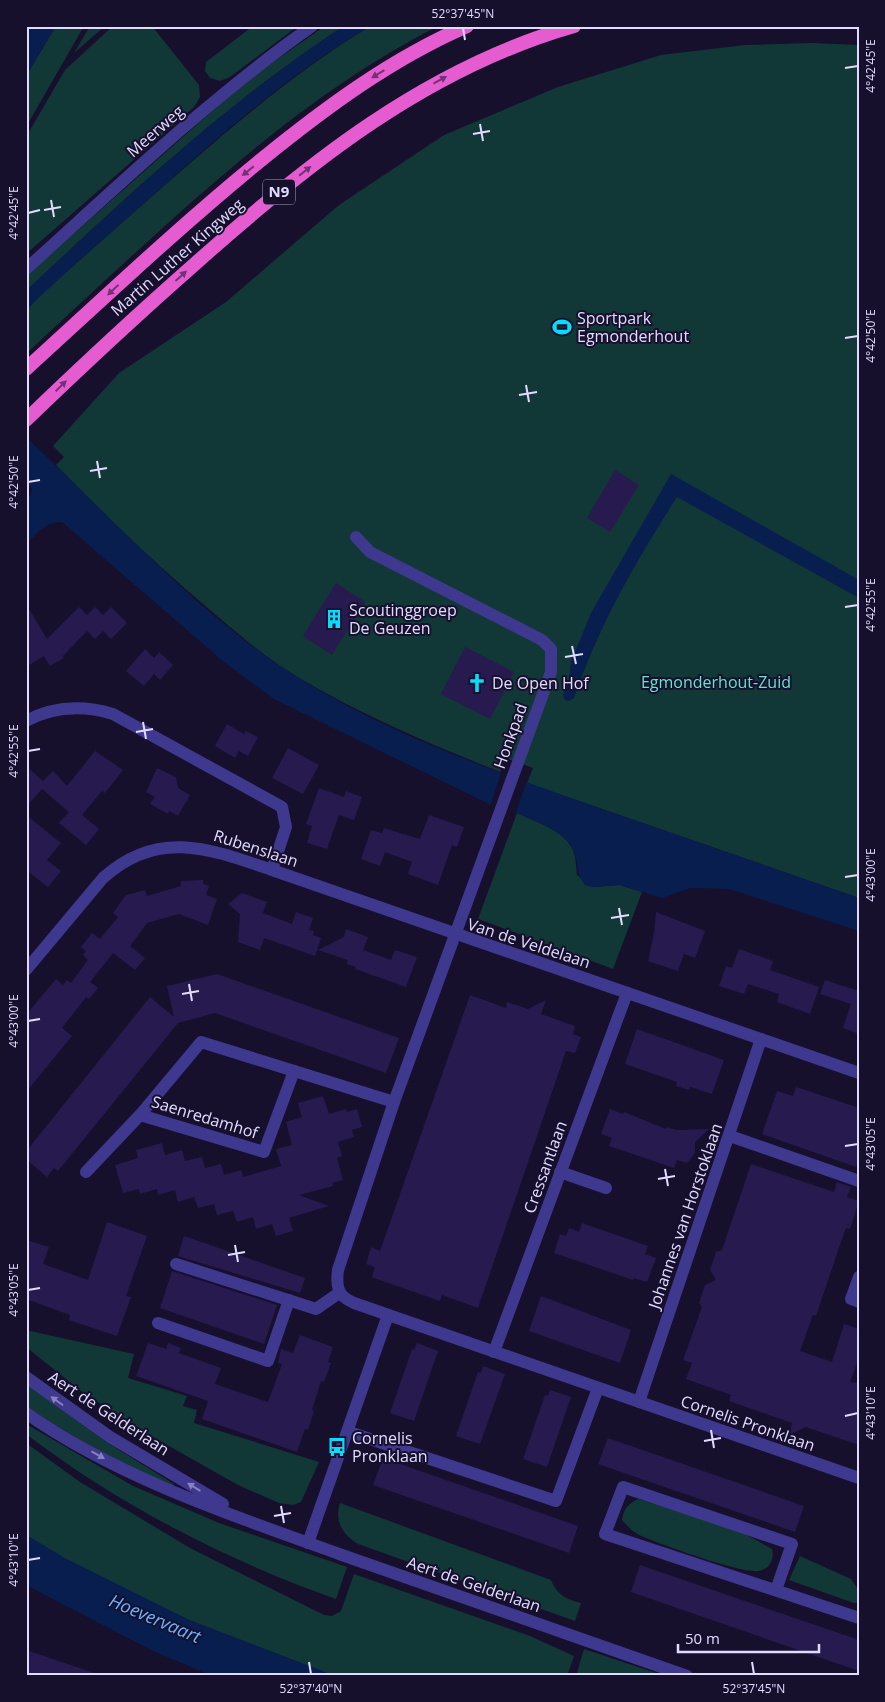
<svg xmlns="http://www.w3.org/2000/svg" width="885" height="1702" font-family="'Open Sans',sans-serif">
  <rect width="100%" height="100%" fill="#16102d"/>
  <g fill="#123737">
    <polygon points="56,26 84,26 26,127 26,76"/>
    <polygon points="90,26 105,26 74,53"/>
    <polygon points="113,26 152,26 199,85 200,97 194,107 26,254 26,159 29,153 26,152 26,137 65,70"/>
    <polygon points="253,26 298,26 230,77 220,81 210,78 205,71 206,62"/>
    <path d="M325 26H344C229 101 126 197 26 291V276L227 98 266 67Z"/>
    <path d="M371 26H438C340 76 258 143 177 215 126 261 76 307 26 354V310L46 290C105 238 164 185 224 134 271 95 318 57 371 26Z"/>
    <path d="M811 43 859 45V898L527 783 533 768 505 758 500 772C432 745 364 716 301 679 270 661 243 638 216 615 160 568 107 518 56 465L64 457 53 446 119 373 226 302 339 205 444 135 558 87 661 55 745 45Z"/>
    <path d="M517 813C535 822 562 829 572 848 576 855 576 867 577 875L592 887 620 885 642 892 613 969 478 919Z"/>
    <polygon points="26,1330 134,1354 128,1378 187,1396 183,1406 197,1410 194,1423 319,1462 301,1502 293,1505 279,1503 238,1485 146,1433 81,1391 26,1347"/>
    <polygon points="26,1384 106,1442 174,1484 173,1486 111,1458 26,1408"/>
    <path d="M26 1424 133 1486 219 1523 347 1567 336 1599C226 1560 119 1505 26 1434Z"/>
    <polygon points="26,1443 80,1482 190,1548 324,1615 332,1616 341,1611 354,1574 530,1636 574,1656 567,1676 335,1676 189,1620 66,1559 26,1535"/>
    <path d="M638 1499 734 1528 772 1549C775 1559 769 1570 758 1571 742 1574 657 1543 639 1535 632 1531 627 1526 622 1520 624 1508 628 1504 638 1499Z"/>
    <path d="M340 1503 551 1580C557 1595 566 1599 581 1603L575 1621 358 1544C343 1535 334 1521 340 1503Z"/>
    <polygon points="800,1556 851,1579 859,1591 859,1603 854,1603 789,1580"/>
    <polygon points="584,1649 665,1676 576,1676"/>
  </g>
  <g fill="#071e4e">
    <polygon points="26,26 56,26 26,76"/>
    <path d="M344 26H371C291 72 219 136 150 198 108 235 66 271 26 310V291C126 197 229 101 344 26Z"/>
    <path d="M26 437C114 519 196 614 299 678 392 736 499 773 602 809 687 838 773 868 859 898V931L729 889 690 888 662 898 620 885 592 887 585 885C575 872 579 863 573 849 564 827 511 811 489 804L274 699 224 662 62 522C46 521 36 534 26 545V500L31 495 32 489 26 482Z"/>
    <path d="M671 474 859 580V598L677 497C635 563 600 623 574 698L569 701 565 700 563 695 569 680 571 662 591 613Z"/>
    <polygon points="26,1535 66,1559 189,1620 335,1676 212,1676 151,1650 26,1585"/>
  </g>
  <polygon fill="#16102d" points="502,770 527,780 515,815 490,807"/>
  <g fill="#271a4f">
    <polygon points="615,470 639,485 610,532 587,518"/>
    <polygon points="336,583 365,602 332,655 303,636"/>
    <polygon points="26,604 47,639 79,607 87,615 95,607 103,615 111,607 127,623 111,639 103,631 95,639 87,631 63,656 64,658 50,666 44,656 26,667"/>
    <polygon points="465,647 514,672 490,719 441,694"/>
    <polygon points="145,649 154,658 159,652 173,665 160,680 154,674 144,686 126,671"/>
    <polygon points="227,724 244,734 246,731 258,737 248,756 239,751 235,758 215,746"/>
    <polygon points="288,748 319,765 303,794 272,778"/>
    <polygon points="95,751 123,770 105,793 102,791 82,815 99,829 86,845 59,823 69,812 42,789 26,807 26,766 43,781 53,771 67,786"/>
    <polygon points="157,768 176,777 178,788 190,795 178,816 169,811 168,814 150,804 155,797 146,792"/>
    <polygon points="319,788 344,797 346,791 362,797 354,820 339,815 327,849 307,843 312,826 306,824"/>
    <polygon points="26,815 61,843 47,860 61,871 48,887 26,870"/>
    <polygon points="429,815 464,827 457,847 452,845 438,885 408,874 412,862 385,852 380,866 361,859 371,830 382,833 384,828 420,839"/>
    <polygon points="203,880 203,884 209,886 206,895 217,899 208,925 179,914 147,923 130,946 145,958 135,970 113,953 90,982 98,988 89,999 86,997 62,1028 72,1036 26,1092 26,1015 56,979 63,985 67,980 71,983 88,960 83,955 86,951 81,947 92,933 100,939 118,917 113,913 126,895 145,890 147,896 181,886 181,881"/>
    <polygon points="242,893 267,902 263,913 292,924 296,912 313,918 309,930 314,931 313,935 321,938 315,956 264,938 260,950 238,942 240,914 228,904"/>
    <polygon points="656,912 705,931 695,958 684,954 678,971 648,961 654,933"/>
    <polygon points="346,929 368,937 363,950 391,960 395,950 417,957 406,987 355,969 356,967 347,964 348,960 318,950 344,937"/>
    <polygon points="739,949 773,961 770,970 819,987 810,1014 777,1002 779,994 748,984 744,994 719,986 726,966 732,968"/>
    <polygon points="217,974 399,1038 386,1073 215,1013 178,1023 58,1171 54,1168 47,1177 26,1159 26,1152 32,1144 150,997 174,1017 167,986"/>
    <polygon points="825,980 856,990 859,989 859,1034 843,1028 851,1004 820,994"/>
    <polygon points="470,995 506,1008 507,1002 528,1009 546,1000 541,1014 575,1026 573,1034 581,1037 575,1053 566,1051 478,1308 442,1295 440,1301 374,1278 372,1277 375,1267 366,1264 371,1247 380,1251"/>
    <polygon points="637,1029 724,1060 712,1094 690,1087 689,1090 676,1086 677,1082 625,1064"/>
    <polygon points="796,1087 859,1108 859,1158 856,1167 762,1134 777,1091 793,1096"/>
    <polygon points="323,1096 329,1114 346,1109 347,1112 357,1109 362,1127 352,1130 354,1137 338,1142 342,1156 337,1158 343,1180 332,1183 333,1186 299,1195 329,1206 289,1218 293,1231 276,1236 272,1224 256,1229 253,1217 237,1222 233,1211 217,1215 214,1204 198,1208 194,1197 178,1202 175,1190 158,1195 157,1189 140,1194 139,1189 123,1193 115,1165 138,1158 136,1150 162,1143 165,1155 182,1150 185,1161 202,1157 205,1168 221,1164 224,1175 241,1170 243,1177 281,1166 276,1149 292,1145 286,1122 302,1117 298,1103"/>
    <polygon points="610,1109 623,1114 624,1112 666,1129 667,1127 676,1130 709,1129 695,1142 695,1153 687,1163 677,1160 674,1168 609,1146 612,1138 601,1134"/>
    <polygon points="751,1164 834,1192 837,1182 851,1187 847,1197 859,1201 850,1229 846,1228 844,1233 816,1316 813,1315 800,1351 832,1362 844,1324 859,1329 859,1358 850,1382 859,1383 859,1445 806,1427 789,1435 792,1423 729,1401 731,1395 686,1379 692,1363 683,1360 702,1307 699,1303 705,1285 716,1280 710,1270 716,1252 722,1250"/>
    <polygon points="107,1222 147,1236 126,1296 131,1297 117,1336 69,1320 70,1315 26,1299 26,1240 49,1247 43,1264 88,1280"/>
    <polygon points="582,1223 648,1246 645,1254 656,1258 647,1282 634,1278 633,1280 554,1253 560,1234 566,1236 569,1228 579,1232"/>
    <polygon points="184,1236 305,1278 300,1293 178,1256"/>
    <polygon points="172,1271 277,1305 264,1344 160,1308"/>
    <polygon points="541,1296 631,1330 620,1363 529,1331"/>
    <polygon points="300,1335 333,1347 328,1362 331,1363 324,1382 321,1381 312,1410 314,1411 308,1430 305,1429 297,1452 202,1419 208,1401 136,1376 148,1343 166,1349 168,1343 181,1348 179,1353 221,1368 215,1384 268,1402 282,1364 278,1363 281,1349 293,1353"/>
    <polygon points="417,1343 438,1351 414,1421 390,1413 412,1349 414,1350"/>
    <polygon points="483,1366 505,1374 480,1444 456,1436 478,1372 481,1373"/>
    <polygon points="550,1390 571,1397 547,1467 523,1459 545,1395 548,1396"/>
    <polygon points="608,1438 804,1506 795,1532 598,1464"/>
    <polygon points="383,1458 578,1526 569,1553 373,1485"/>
    <polygon points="640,1565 859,1640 859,1671 631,1592"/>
    <polygon points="26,1650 94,1673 93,1676 26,1676"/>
  </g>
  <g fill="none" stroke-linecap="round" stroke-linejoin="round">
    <g stroke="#3f388f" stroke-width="12">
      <path d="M26 269C119 185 210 98 312 26"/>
      <path d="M356 537 370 552 542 640 551 649V672L394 1102 338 1270C336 1286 337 1296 354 1303L859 1478"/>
      <path d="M26 721C54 706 83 705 113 714L282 807 286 827 272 870"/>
      <path d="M26 970 103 878C158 828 211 849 272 870L859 1073"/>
      <polyline points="140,1115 264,1152 294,1071"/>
      <polyline points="730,1136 859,1181"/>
      <polyline points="86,1172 140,1115 201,1042 394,1102"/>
      <polyline points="560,1172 606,1188"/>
      <polyline points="176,1264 316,1309 339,1293"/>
      <polyline points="859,1277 851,1299 859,1302"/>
      <polyline points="158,1323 268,1361 289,1300"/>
      <polyline points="494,1352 627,993"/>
      <polyline points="639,1402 761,1039"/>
      <polyline points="349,1432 556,1501 598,1388"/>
      <polyline points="308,1543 388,1315"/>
      <polyline points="776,1590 792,1544 623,1487 605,1534 859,1618"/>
    </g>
    <g stroke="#3f388f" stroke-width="12">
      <polyline points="26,1377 110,1437 223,1504"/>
      <path d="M26 1413C118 1478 237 1517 342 1555 457 1595 572 1635 687 1676"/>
    </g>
    <g stroke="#e55cd0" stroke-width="14">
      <path d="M26 369C104 298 180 226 261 160 325 108 391 59 467 26"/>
      <path d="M26 420C82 366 138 314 196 263 308 163 427 68 574 26"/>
    </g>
  </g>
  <defs><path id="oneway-solid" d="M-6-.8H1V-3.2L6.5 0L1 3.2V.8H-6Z" transform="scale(1.25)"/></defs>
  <g fill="#733276">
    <use href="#oneway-solid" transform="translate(378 74) rotate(149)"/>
    <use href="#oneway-solid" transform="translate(440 80) rotate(-29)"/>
    <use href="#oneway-solid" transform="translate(248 171) rotate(141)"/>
    <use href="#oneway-solid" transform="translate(305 171) rotate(-38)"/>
    <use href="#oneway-solid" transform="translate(181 276) rotate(-42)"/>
    <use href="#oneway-solid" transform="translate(113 290) rotate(137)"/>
    <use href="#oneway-solid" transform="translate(61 386) rotate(-44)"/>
  </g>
  <g fill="#8881c1">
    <use href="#oneway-solid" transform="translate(57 1401) rotate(-145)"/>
    <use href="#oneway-solid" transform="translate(98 1455) rotate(29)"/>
    <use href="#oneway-solid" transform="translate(194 1487) rotate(-149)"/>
  </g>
  <path fill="none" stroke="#e1dbff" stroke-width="2" d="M463 28 465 40M845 68 858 66M480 124 483 141M473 134 490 131M51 200 54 217M44 210 61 207M28 213 40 210M845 338 858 336M526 385 529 402M519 395 537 392M97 461 100 478M90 471 107 468M28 482 40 480M845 607 858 605M572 646 576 664M565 657 583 654M143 722 146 739M136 732 153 729M28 751 40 749M845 877 858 875M619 908 622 925M611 918 629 915M189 984 192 1001M182 994 199 991M28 1021 40 1019M845 1146 858 1144M665 1169 668 1186M658 1179 675 1176M235 1245 238 1262M228 1255 245 1252M28 1290 40 1288M845 1416 858 1413M711 1430 714 1448M704 1441 721 1438M281 1506 284 1523M274 1516 291 1513M28 1560 40 1558M309 1662 311 1674M752 1662 754 1674"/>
  <defs>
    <g id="stadium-bare" transform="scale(1.5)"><path d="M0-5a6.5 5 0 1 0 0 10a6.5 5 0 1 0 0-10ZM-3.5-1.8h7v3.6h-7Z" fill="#07dcff" stroke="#16102d" stroke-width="2.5" paint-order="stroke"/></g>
    <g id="building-bare" transform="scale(1.5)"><path d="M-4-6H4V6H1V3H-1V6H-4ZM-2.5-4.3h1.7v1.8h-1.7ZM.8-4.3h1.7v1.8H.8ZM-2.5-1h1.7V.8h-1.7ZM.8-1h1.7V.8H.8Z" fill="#07dcff" stroke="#16102d" stroke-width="2.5" paint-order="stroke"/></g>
    <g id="church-bare" transform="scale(1.5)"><path d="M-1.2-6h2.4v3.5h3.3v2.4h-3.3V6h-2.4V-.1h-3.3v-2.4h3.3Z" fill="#07dcff" stroke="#16102d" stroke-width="2.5" paint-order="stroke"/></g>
    <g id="bus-bare" transform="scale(1.5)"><path d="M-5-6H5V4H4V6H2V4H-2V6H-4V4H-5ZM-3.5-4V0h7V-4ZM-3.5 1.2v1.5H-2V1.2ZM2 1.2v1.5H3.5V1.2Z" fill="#07dcff" stroke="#16102d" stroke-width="2.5" paint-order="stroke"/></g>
  </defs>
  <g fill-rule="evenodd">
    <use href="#stadium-bare" x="562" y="327"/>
    <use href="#building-bare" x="334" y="619"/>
    <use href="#church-bare" x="477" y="683"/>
    <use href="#bus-bare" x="337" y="1447"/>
  </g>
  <g text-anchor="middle" stroke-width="4" stroke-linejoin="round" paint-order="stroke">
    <rect fill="#16102d" stroke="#a49ec0" stroke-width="1" x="263" y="179.5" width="32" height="25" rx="4"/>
    <g font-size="15" font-weight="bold" fill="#e1dbff">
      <text x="279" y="197">N9</text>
    </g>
    <g font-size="16" fill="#e1dbff" stroke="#16102d">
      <text transform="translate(155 131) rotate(-41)" y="6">Meerweg</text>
      <text transform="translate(177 257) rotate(-41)" y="6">Martin Luther Kingweg</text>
      <text transform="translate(510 736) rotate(-70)" y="6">Honkpad</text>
      <text transform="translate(256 848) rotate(18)" y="6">Rubenslaan</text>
      <text transform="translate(529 943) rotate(18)" y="6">Van de Veldelaan</text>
      <text transform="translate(205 1117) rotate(17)" y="6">Saenredamhof</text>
      <text transform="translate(545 1167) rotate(-70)" y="6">Cressantlaan</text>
      <text transform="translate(685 1216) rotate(-71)" y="6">Johannes van Horstoklaan</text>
      <text transform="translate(109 1413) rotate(33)" y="6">Aert de Gelderlaan</text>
      <text transform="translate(748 1423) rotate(19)" y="6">Cornelis Pronklaan</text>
      <text transform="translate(474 1584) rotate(19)" y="6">Aert de Gelderlaan</text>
    </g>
    <g font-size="16" fill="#e1dbff" stroke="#16102d" text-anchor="start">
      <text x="577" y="324">Sportpark<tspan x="577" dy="18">Egmonderhout</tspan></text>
      <text x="349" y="616">Scoutinggroep<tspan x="349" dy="18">De Geuzen</tspan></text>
      <text x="492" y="689">De Open Hof</text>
      <text x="352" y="1444">Cornelis<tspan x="352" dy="18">Pronklaan</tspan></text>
    </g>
    <g font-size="16" fill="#5ee8cc" stroke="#16102d">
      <text x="716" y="688">Egmonderhout-Zuid</text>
    </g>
    <g font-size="18" font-style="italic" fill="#69b3ff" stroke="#16102d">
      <text transform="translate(155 1619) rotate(23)" y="6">Hoevervaart</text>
    </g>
  </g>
  <rect width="885" height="1702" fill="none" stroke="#16102d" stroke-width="55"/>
  <path d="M678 1644v8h141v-8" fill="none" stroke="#e1dbff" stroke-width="2.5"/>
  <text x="685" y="1644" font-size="15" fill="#e1dbff" stroke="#16102d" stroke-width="4" paint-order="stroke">50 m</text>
  <rect x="28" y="28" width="830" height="1646" fill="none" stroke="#e1dbff" stroke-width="2"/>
  <g font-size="12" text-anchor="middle" fill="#e1dbff">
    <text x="463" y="18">52°37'45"N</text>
    <text transform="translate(871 66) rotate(-90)" y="4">4°42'45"E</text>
    <text transform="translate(14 213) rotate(-90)" y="4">4°42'45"E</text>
    <text transform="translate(871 336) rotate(-90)" y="4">4°42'50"E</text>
    <text transform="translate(14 482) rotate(-90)" y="4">4°42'50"E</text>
    <text transform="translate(871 605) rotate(-90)" y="4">4°42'55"E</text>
    <text transform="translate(14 751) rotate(-90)" y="4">4°42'55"E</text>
    <text transform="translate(871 875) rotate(-90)" y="4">4°43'00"E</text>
    <text transform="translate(14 1021) rotate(-90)" y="4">4°43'00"E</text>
    <text transform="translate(871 1144) rotate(-90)" y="4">4°43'05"E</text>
    <text transform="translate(14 1290) rotate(-90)" y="4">4°43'05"E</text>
    <text transform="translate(871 1413) rotate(-90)" y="4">4°43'10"E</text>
    <text transform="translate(14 1560) rotate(-90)" y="4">4°43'10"E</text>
    <text x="311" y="1693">52°37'40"N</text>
    <text x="754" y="1693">52°37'45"N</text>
  </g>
</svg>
